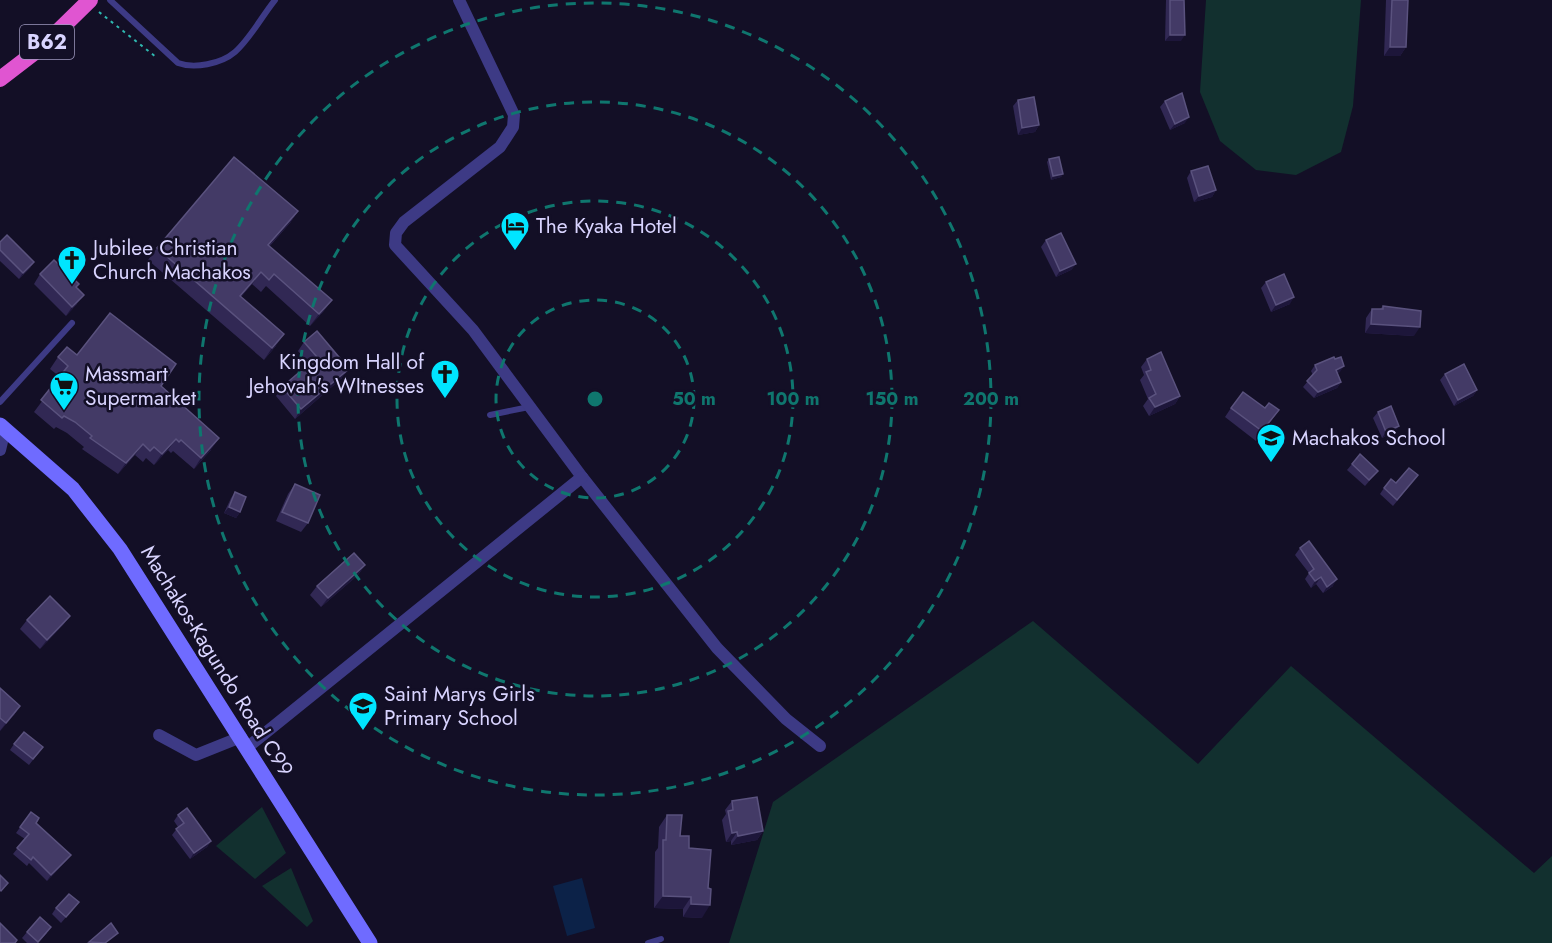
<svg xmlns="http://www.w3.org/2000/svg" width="1552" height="943" font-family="Jost,sans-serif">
  <rect width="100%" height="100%" fill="#130f26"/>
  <g fill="#12302f">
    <polygon points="1206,0 1361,0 1353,106 1341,152 1296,175 1256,170 1220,141 1200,92"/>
    <polygon points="1033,621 1198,764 1291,666 1534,873 1552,856 1552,943 729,943 773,802"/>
    <polygon points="262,807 286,853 255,879 216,846"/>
    <polygon points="291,868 313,921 307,927 262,886"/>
  </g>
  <polygon fill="#0c2248" points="582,878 595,928 567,936 553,886"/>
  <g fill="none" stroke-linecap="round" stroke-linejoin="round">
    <polyline stroke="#2fb8b0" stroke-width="2" stroke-dasharray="3 4.5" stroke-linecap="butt" points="99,12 156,57"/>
    <g stroke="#3d3a85" stroke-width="6">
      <path d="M110 0 178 63C194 69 221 64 235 52 250 39 262 16 275 0"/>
      <polyline points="0,402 72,323"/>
      <polyline points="490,415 529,407"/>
      <polyline points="648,943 661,939"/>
    </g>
    <g stroke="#3d3a85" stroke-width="12">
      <polyline points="459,0 514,115 513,127 500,147 404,222 396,233 395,245 473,330 582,477 717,648 786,719 820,746"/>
      <polyline points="0,450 5,429"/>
      <polyline points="159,735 196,755 241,737"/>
      <polyline points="248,747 582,477"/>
    </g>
    <polyline stroke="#6f6bff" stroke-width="15" points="0,425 73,489 120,549 370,943"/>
    <polyline stroke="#e055d1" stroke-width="16" points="0,79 43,46 90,0"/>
  </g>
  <g fill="#312854">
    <polygon points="1166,0 1184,0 1181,41 1165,41"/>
    <polygon points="1386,0 1408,0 1406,47 1400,56 1384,56"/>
    <polygon points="1018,100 1039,125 1035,132 1018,135 1013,106"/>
    <polygon points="1165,101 1185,123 1170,130 1160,107"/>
    <polygon points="1049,159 1063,174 1061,177 1051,180 1047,162"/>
    <polygon points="1191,171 1216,190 1212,197 1194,202 1187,178"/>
    <polygon points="298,211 290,223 269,247 332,300 323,312 310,326 266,286 261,292 252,284 241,297 276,346 264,360 148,260 157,248"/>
    <polygon points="1046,240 1076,264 1071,270 1056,277 1041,247"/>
    <polygon points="0,242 34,262 30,268 19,279 0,261"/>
    <polygon points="40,274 76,288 77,304 66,316 34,284"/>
    <polygon points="1266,282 1290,304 1271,312 1261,288"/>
    <polygon points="1383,306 1414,336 1365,333 1366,318 1372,309 1380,309"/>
    <polygon points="304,342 342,378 295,419 276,396 282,387 309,364 298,351"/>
    <polygon points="77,355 161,386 211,450 194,469 173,451 171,453 168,450 154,465 146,458 143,462 135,455 118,474 82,449 84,447 67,433 56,427 54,429 34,412 60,377 50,369 58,357"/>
    <polygon points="1147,359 1180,396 1175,404 1149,416 1143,406 1148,399 1140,380 1144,375 1141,367"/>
    <polygon points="1315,365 1340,372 1337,373 1341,382 1337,388 1314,398 1303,387 1313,375 1311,371"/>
    <polygon points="1445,374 1477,390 1473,396 1454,406 1440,380"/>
    <polygon points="1231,408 1265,408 1279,410 1256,441 1225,417"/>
    <polygon points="1378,412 1395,432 1382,438 1373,418"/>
    <polygon points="1352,464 1378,471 1365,486 1347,470"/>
    <polygon points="1418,475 1393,506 1380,494 1384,488"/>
    <polygon points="295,484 308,523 301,532 276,521 288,494"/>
    <polygon points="235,492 240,512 236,518 224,513 231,498"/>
    <polygon points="1300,548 1333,586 1323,593 1316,584 1311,588 1305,579 1309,573 1295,555"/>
    <polygon points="365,565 358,575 321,607 310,595 317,586"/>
    <polygon points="70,616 63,625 40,649 20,629 27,620"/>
    <polygon points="0,688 20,706 14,715 0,731"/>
    <polygon points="14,744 43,747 29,765 10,750"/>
    <polygon points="732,801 763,831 757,840 731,845 731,841 726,842 722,820 726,814 725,810"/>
    <polygon points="31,812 36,823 71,855 67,860 47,881 29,863 27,866 13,854 25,839 16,833"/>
    <polygon points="178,815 211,841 207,847 190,859 172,835 178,827 174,821"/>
    <polygon points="667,815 689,848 702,918 683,917 683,909 654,908 655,852 658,848 659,827"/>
    <polygon points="56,908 74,908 61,923 52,914"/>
    <polygon points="27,932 47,933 38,943 27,943 22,938"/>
  </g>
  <g fill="#1d163a">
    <polygon points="1170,35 1185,35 1181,41 1165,41"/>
    <polygon points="1390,47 1406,47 1400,56 1384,56"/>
    <polygon points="1189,117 1185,123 1170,130 1175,124"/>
    <polygon points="1039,125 1035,132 1018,135 1022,128"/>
    <polygon points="1063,174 1061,177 1051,180 1053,176"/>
    <polygon points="1216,190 1212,197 1194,202 1199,196"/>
    <polygon points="298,211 290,223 259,257 268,245"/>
    <polygon points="34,262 30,268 19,279 23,273"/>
    <polygon points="1076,264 1071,270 1056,277 1060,271"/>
    <polygon points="261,272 252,284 232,308 240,296"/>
    <polygon points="84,295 77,304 66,316 72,307"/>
    <polygon points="1294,297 1290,304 1271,312 1276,305"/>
    <polygon points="332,300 323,312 310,326 319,314"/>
    <polygon points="1371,324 1420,327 1414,336 1365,333"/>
    <polygon points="284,334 276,346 264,360 272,348"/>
    <polygon points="1344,366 1340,372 1332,376 1336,370"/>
    <polygon points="349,369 342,378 295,419 301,409"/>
    <polygon points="1341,382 1337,388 1314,398 1318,392"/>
    <polygon points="1477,390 1473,396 1454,406 1458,400"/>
    <polygon points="1180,396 1175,404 1149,416 1155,407"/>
    <polygon points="1399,426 1395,432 1382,438 1386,432"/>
    <polygon points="219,438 211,450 194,469 201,458"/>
    <polygon points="176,439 168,450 154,465 162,454"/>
    <polygon points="143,444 135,455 118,474 126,463"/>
    <polygon points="229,507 240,512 236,518 224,513"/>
    <polygon points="365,565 358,575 321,607 328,598"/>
    <polygon points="1321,577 1316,584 1311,588 1315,581"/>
    <polygon points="1337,579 1333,586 1323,593 1327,587"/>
    <polygon points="70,616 63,625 40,649 47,640"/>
    <polygon points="20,706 14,715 0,731 6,723"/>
    <polygon points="763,831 757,840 731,845 738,836"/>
    <polygon points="737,832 731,841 726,842 732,833"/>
    <polygon points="211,841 207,847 190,859 194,853"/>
    <polygon points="71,855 67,860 47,881 51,875"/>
    <polygon points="663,896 691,897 683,909 654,908"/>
    <polygon points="691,904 710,905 702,918 683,917"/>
  </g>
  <g fill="#433a66" stroke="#5a527e" stroke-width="1.5">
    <polygon points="1170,0 1184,0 1185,35 1170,35"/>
    <polygon points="1392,0 1408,0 1406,47 1390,47"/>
    <polygon points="1182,93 1189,117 1175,124 1165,101"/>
    <polygon points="1034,97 1039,125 1022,128 1018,100"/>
    <polygon points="234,157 298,211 268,245 332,300 319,314 274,274 269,280 261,272 240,296 284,334 272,348 157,248"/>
    <polygon points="1059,157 1063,174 1053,176 1049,159"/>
    <polygon points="1208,166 1216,190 1199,196 1191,171"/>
    <polygon points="1061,233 1076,264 1060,271 1046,240"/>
    <polygon points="7,235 34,262 23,273 0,250 0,242"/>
    <polygon points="54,260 79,284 76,287 84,295 72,307 40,274"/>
    <polygon points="1284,274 1294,297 1276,305 1266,282"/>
    <polygon points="1383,306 1421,311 1420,327 1371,324 1372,309 1383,309"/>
    <polygon points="110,313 176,364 161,386 219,438 201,458 181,440 179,442 176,439 162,454 154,447 150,451 143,444 126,463 90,438 92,436 75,422 64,416 62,418 41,400 68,366 58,357 67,347 77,355"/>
    <polygon points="317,331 349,369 301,409 282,387 317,357 304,342"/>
    <polygon points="1161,352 1180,396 1155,407 1149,398 1156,394 1146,372 1151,370 1147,359"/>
    <polygon points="1334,357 1335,359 1341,357 1344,366 1336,370 1341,382 1318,392 1307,381 1317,370 1315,365"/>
    <polygon points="1464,364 1477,390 1458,400 1445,374"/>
    <polygon points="1243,392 1265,408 1269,403 1279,410 1262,431 1231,408"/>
    <polygon points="1391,406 1399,426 1386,432 1378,412"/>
    <polygon points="1360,454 1378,471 1369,480 1352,464"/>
    <polygon points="1409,468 1418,475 1397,500 1384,488 1391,479 1396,483"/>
    <polygon points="295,484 320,495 308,523 282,512"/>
    <polygon points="235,492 246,497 240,512 229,507"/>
    <polygon points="1309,541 1337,579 1327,587 1321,577 1315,581 1309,573 1314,569 1300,548"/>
    <polygon points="354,553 365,565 328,598 317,586"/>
    <polygon points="50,596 70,616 47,640 27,620"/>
    <polygon points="0,688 20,706 6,723 0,718"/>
    <polygon points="24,732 43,747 33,759 14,744"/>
    <polygon points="757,797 763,831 738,836 737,832 732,833 728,811 733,810 732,801"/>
    <polygon points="187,808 211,841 194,853 176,829 184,823 178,815"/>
    <polygon points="31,812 39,818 36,823 71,855 51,875 33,857 31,860 17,848 29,834 20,827"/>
    <polygon points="667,815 682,815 680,836 689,836 689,848 711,850 708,888 711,889 710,905 691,904 691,897 663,896 663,840 666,840"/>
    <polygon points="0,875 8,883 1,891 0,890"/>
    <polygon points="69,894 79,902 66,917 56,908"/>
    <polygon points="40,917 51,927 38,942 27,932"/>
    <polygon points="0,923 17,940 15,943 0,943"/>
    <polygon points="111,923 118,933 105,943 89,942"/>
  </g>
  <g fill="none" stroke="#0f766e" stroke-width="3" stroke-dasharray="10 8">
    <circle cx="595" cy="399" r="99"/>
    <circle cx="595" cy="399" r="198"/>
    <circle cx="595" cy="399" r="297"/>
    <circle cx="595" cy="399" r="396"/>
  </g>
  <defs>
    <g id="hotel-pin" transform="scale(1.5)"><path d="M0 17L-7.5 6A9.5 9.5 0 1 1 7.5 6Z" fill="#00e5ff" stroke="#130f26"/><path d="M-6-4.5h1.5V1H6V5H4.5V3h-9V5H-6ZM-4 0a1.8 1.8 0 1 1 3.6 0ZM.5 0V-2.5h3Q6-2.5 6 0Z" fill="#111"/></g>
    <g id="church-pin" transform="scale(1.5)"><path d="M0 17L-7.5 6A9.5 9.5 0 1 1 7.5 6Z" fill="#00e5ff" stroke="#130f26"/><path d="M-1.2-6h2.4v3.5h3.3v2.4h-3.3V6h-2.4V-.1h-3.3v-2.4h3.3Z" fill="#111"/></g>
    <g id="supermarket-pin" transform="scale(1.5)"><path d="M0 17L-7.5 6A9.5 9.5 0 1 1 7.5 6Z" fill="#00e5ff" stroke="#130f26"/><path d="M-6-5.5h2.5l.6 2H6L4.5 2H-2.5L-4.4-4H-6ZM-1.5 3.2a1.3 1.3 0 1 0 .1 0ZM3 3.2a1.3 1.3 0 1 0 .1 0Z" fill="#111"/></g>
    <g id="school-pin" transform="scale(1.5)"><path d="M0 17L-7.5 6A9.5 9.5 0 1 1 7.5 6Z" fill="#00e5ff" stroke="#130f26"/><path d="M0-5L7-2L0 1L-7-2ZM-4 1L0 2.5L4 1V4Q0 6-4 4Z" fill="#111"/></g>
  </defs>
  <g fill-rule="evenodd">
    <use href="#hotel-pin" x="515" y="226"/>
    <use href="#church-pin" x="72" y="260"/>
    <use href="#church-pin" x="445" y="374"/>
    <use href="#supermarket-pin" x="64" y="386"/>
    <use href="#school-pin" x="1271" y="438"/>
    <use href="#school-pin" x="363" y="706"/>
  </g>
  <g text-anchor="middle" stroke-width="5" stroke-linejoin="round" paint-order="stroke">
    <rect fill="#130f26" stroke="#9e99be" stroke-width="1.5" x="20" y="25" width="54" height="34" rx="4.5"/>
    <g font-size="20" font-weight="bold" fill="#d9d4ff">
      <text x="47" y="49">B62</text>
    </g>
    <g font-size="21" fill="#d9d4ff" stroke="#130f26" text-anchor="start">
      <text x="536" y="233">The Kyaka Hotel</text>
      <text x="93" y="255">Jubilee Christian<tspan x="93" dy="24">Church Machakos</tspan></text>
      <text x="424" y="369" text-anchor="end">Kingdom Hall of<tspan x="424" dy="24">Jehovah's WItnesses</tspan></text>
      <text x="85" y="381">Massmart<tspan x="85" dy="24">Supermarket</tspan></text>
      <text x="1292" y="445">Machakos School</text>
      <text x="384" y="701">Saint Marys Girls<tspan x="384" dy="24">Primary School</tspan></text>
    </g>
    <g font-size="21" fill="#d9d4ff" stroke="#130f26">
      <text transform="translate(217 661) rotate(58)" y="7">Machakos-Kagundo Road C99</text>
    </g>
  </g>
  <circle cx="595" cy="399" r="9" fill="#0f766e" stroke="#130f26" stroke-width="3"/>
  <g font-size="18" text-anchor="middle" font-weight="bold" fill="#0f766e" stroke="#130f26" stroke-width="5" stroke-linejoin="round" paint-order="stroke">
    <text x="694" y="405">50 m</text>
    <text x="793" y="405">100 m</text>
    <text x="892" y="405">150 m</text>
    <text x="991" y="405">200 m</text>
  </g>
</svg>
